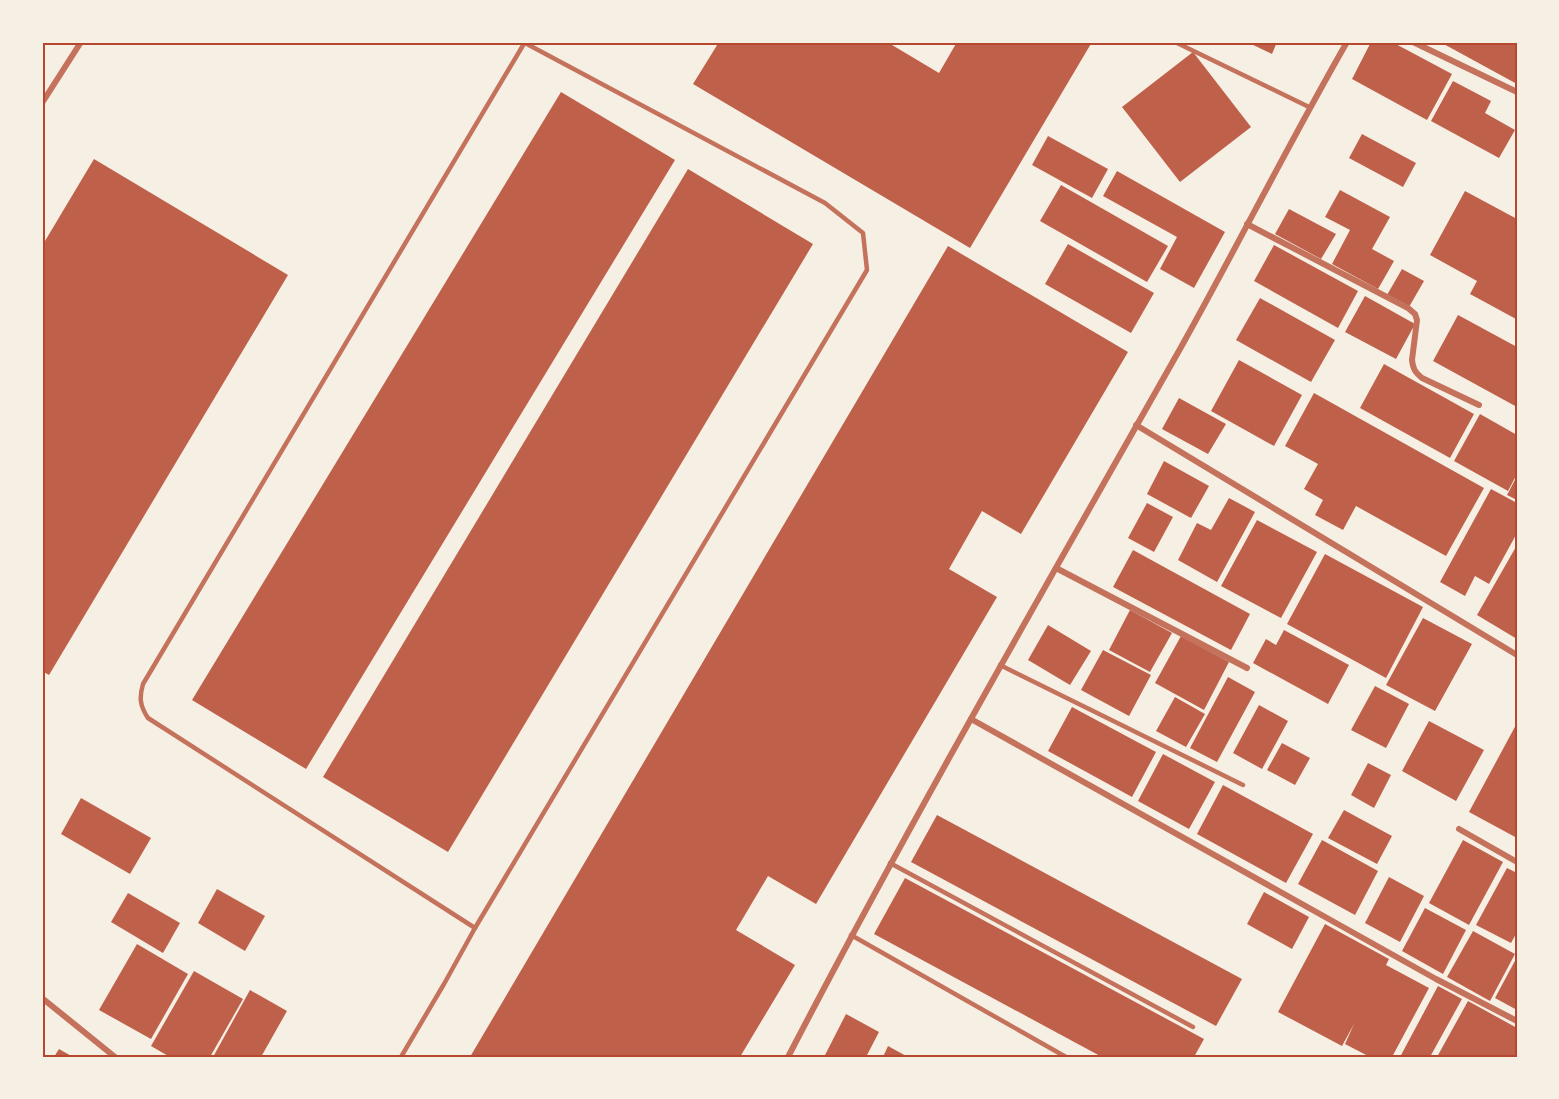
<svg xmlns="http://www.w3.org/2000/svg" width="1559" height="1099" font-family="'Golos Text',sans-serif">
  <rect width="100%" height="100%" fill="#f6efe4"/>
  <g fill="#bf614a">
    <polygon points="719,42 887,42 939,73 957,42 1092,42 970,248 693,84"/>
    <polygon points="1247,42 1277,42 1272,54"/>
    <polygon points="1371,42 1392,42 1452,74 1427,120 1352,79"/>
    <polygon points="1440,42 1517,42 1517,84"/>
    <polygon points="1193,52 1251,127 1180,182 1122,107"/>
    <polygon points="1453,81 1491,101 1485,113 1515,130 1499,158 1431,121"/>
    <polygon points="561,92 675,160 306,769 192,700"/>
    <polygon points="1362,134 1416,163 1403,187 1349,158"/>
    <polygon points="1048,136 1108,169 1092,198 1032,165"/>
    <polygon points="94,159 288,275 49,675 42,671 42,246"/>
    <polygon points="688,169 813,244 448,852 323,777"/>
    <polygon points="1117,171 1225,232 1194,288 1160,269 1177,237 1103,196"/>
    <polygon points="1061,185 1168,246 1147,282 1040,221"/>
    <polygon points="1340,190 1390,217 1372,249 1394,261 1378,289 1332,264 1350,230 1325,217"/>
    <polygon points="1465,191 1517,219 1517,317 1516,319 1470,294 1477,281 1430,255"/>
    <polygon points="1289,209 1336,234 1321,259 1275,234"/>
    <polygon points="1068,244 1154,293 1131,333 1045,284"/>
    <polygon points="1274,245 1358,291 1338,328 1254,281"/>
    <polygon points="948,246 1128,352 1021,534 982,511 949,569 997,597 816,904 768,876 736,930 795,965 740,1057 470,1057"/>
    <polygon points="1402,269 1424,281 1409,307 1387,295"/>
    <polygon points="1365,296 1415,324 1396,359 1345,332"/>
    <polygon points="1260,298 1335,340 1311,382 1236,340"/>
    <polygon points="1458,315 1517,347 1517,407 1433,361"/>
    <polygon points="1239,360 1302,395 1274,446 1211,411"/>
    <polygon points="1384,364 1474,414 1450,458 1360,408"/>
    <polygon points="1314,393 1484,488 1446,556 1356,506 1343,530 1315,515 1323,500 1304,489 1318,464 1285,446"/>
    <polygon points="1179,398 1226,424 1208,454 1162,429"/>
    <polygon points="1480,414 1517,435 1517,474 1508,491 1454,461"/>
    <polygon points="1164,461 1209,486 1191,518 1147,494"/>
    <polygon points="1517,476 1517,500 1507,495"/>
    <polygon points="1491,489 1517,503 1517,533 1489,584 1475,576 1465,596 1440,582"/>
    <polygon points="1229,498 1255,512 1217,582 1178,560 1197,523 1211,530"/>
    <polygon points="1147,503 1173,517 1154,552 1128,538"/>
    <polygon points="1257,520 1317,552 1281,618 1221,586"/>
    <polygon points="1517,545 1517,639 1477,615"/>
    <polygon points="1133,550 1250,614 1231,650 1113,587"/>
    <polygon points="1325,554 1423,607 1386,678 1287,624"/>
    <polygon points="1130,610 1172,633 1150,672 1109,650"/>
    <polygon points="1423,618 1472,644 1435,711 1386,685"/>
    <polygon points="1048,625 1091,651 1070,685 1028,660"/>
    <polygon points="1284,630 1349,665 1328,704 1253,663 1266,639 1276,645"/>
    <polygon points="1181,636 1229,662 1204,710 1155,683"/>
    <polygon points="1103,650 1151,675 1129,716 1081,690"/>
    <polygon points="1228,677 1255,692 1217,762 1190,748"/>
    <polygon points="1375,686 1409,704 1386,748 1351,730"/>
    <polygon points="1175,697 1205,714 1186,747 1156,731"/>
    <polygon points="1259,705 1288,721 1262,769 1233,753"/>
    <polygon points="1072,707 1156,752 1132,797 1048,751"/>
    <polygon points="1429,721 1484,750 1456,801 1402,771"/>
    <polygon points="1517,723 1517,838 1469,812"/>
    <polygon points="1282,743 1310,758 1295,785 1267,770"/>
    <polygon points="1163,754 1215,782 1189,829 1138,801"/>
    <polygon points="1368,763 1391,775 1374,808 1351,795"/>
    <polygon points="1223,785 1313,834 1286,883 1197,834"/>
    <polygon points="81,798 151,838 130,874 61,834"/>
    <polygon points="1344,810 1392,836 1377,864 1328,838"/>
    <polygon points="937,815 1242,979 1216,1026 911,862"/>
    <polygon points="1322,840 1378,871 1355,915 1298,884"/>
    <polygon points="1463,840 1503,862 1469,925 1429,903"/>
    <polygon points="1507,868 1517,873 1517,932 1511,943 1476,925"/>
    <polygon points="1389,877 1424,896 1400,942 1365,923"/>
    <polygon points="905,878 1204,1039 1194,1057 1102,1057 874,934"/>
    <polygon points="217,889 265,916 245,951 198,923"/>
    <polygon points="1264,892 1309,917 1292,949 1247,924"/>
    <polygon points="128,893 180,923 163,953 111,922"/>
    <polygon points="1425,908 1466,930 1443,974 1402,951"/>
    <polygon points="1325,924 1389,959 1386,965 1429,988 1392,1057 1370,1057 1345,1044 1354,1024 1342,1046 1278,1012"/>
    <polygon points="1473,931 1515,954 1490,1001 1447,977"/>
    <polygon points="137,944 188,974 151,1039 99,1010"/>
    <polygon points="1517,957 1517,1010 1495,998"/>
    <polygon points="194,971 243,999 210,1057 170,1057 151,1046"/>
    <polygon points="1438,986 1462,999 1430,1057 1400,1057"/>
    <polygon points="250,990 287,1011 261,1057 213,1057"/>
    <polygon points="1468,1001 1517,1028 1517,1057 1437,1057"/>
    <polygon points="846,1014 879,1032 866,1057 824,1057"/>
    <polygon points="888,1046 908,1057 883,1057"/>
    <polygon points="59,1049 73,1057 54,1057"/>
  </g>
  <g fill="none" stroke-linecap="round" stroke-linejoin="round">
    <g stroke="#c5725c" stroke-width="4.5">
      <polyline points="1175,42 1309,107"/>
      <polyline points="1000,665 1243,785"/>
      <polyline points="890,863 1193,1027"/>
      <path d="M475 928 148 718C140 706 139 698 143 684L525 42"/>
      <polyline points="851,935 1066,1057"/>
      <polyline points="401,1057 444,984 475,928 867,270 863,233 825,203 525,43"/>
    </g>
    <g stroke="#c5725c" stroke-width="6">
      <polyline points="1413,42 1517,92"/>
      <polyline points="42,103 81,42"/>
      <path d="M1247 224 1408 308 1415 314 1417 320 1412 360C1413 369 1415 372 1422 378L1479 405"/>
      <polyline points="1136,425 1517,655"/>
      <polyline points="1056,568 1247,668"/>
      <polyline points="971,719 1436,979 1517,1021"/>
      <polyline points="1459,829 1517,862"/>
      <polyline points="42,998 115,1057"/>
      <path d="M788 1057C912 818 1047 584 1180 349 1237 247 1289 143 1347 42"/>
    </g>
  </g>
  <rect width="1559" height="1099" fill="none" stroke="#f6efe4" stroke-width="87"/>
  <rect x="44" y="44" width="1472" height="1012" fill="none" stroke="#b5482f" stroke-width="2"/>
</svg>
